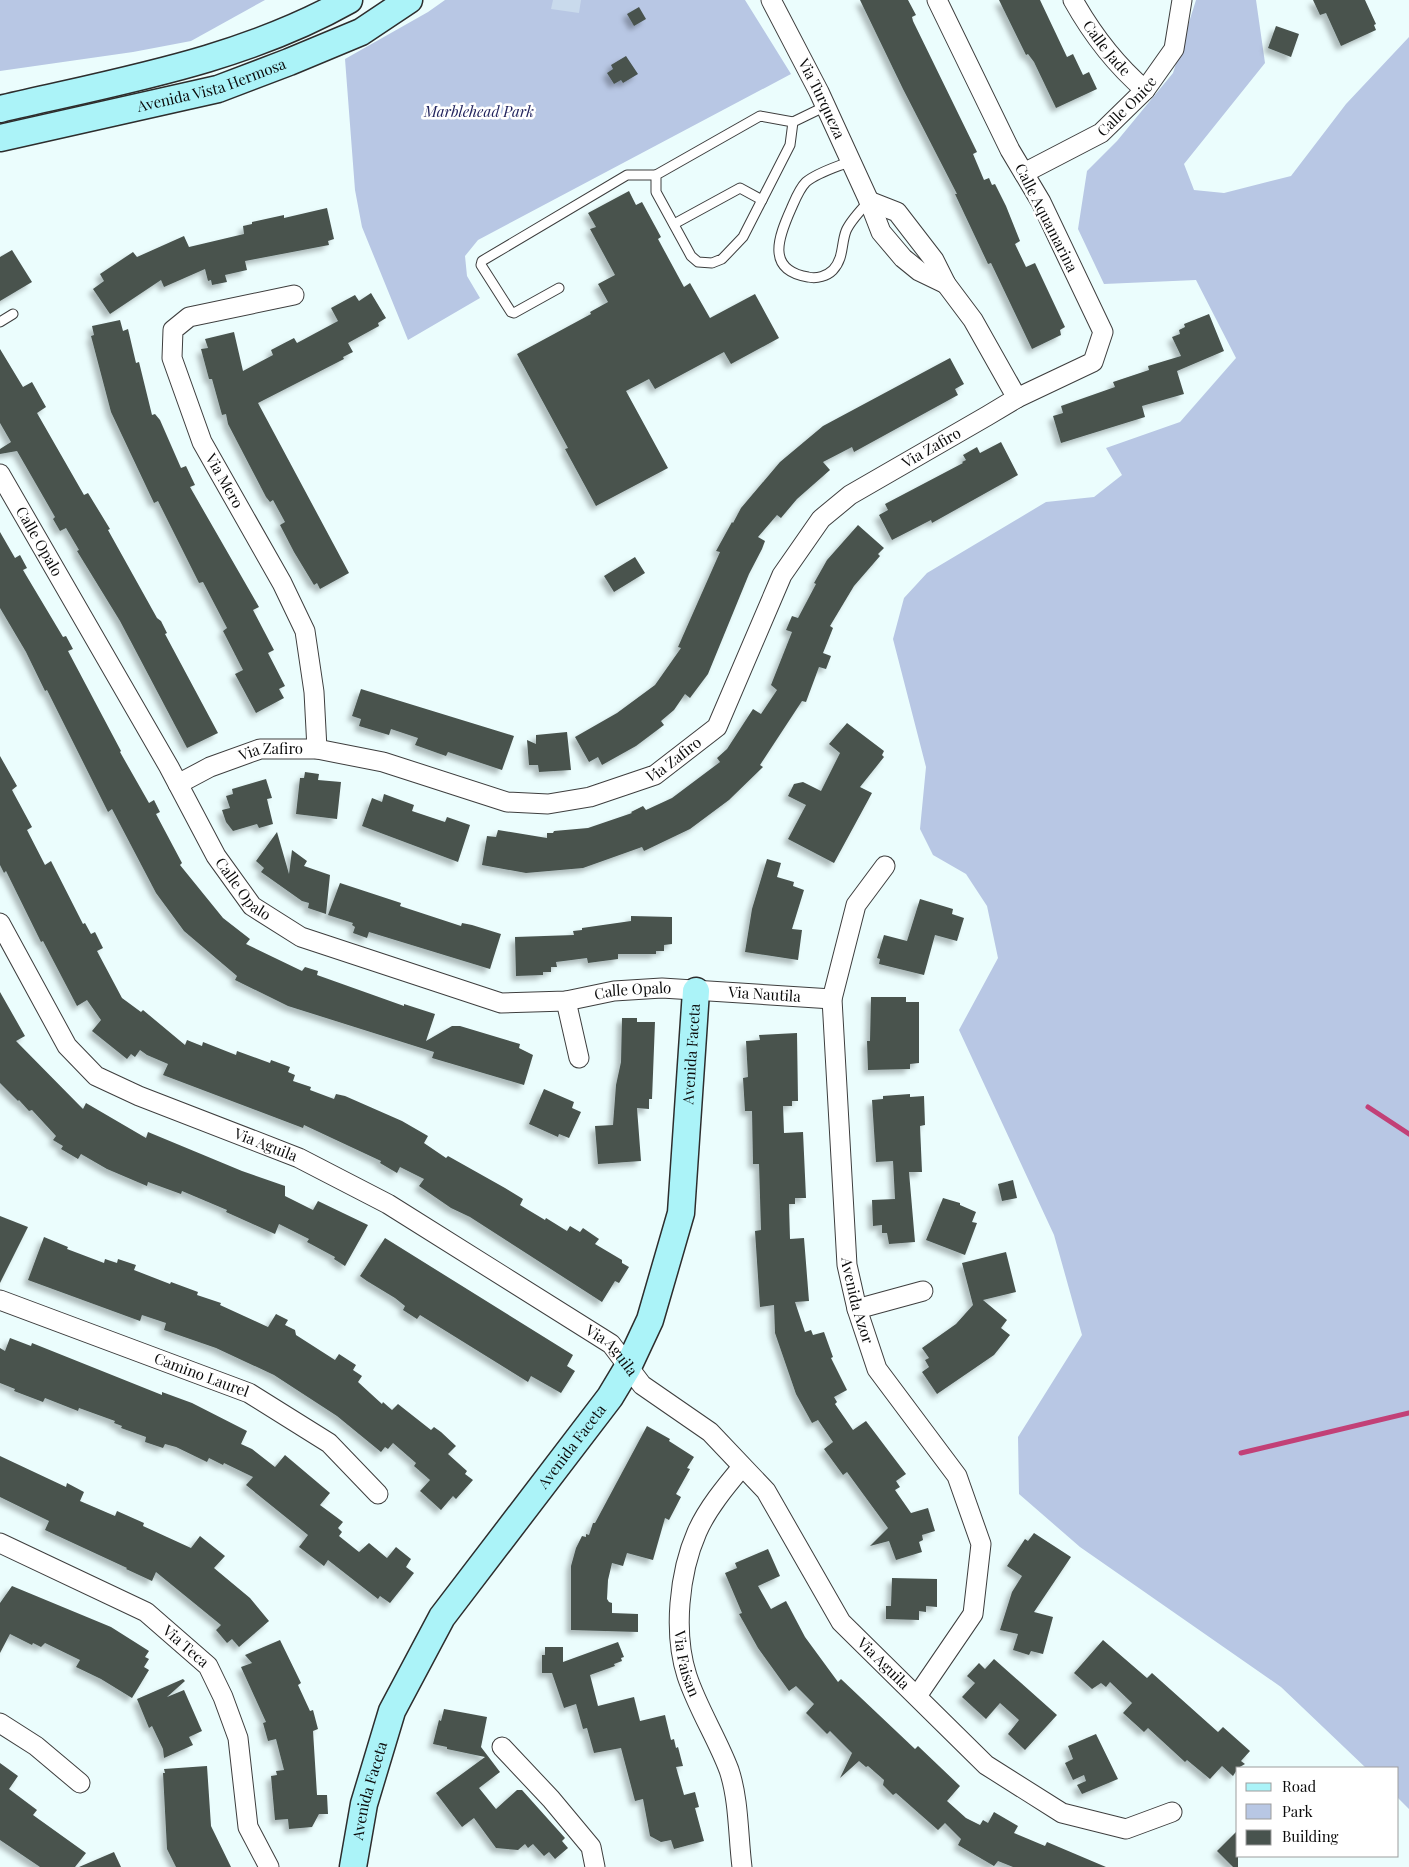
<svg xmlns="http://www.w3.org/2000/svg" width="1409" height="1867" font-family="'Playfair Display',serif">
  <defs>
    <filter id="shadow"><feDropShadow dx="-4.5" dy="4.5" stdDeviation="2.5" flood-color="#0004"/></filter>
  </defs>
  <rect width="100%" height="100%" fill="#ebfdfd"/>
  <g fill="#b8c7e4">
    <polygon points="0,0 265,0 191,41 133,52 0,71"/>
    <polygon points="445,0 745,0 791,74 478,240 465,256 467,276 480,298 408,340 362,227 355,190 345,59 428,12"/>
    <polygon points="1196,0 1256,0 1265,63 1184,164 1194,190 1224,193 1291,176 1346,104 1409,37 1409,1809 1398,1798 1398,1768 1366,1768 1281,1687 1080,1547 1019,1494 1018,1437 1082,1335 1054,1235 959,1030 998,958 987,906 966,874 933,855 920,829 926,767 893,639 904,598 927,573 1046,502 1094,497 1122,475 1106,448 1180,422 1236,358 1196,280 1104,284 1078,229 1087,171 1117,141 1173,73"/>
  </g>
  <polygon fill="#c9daec" points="553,0 581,0 579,13 551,9"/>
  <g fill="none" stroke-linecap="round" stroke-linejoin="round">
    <g stroke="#c24077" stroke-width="5">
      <polyline points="1368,1107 1409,1134"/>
      <polyline points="1241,1453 1409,1413"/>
    </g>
  </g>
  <g fill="#48534e" filter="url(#shadow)">
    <polygon points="860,0 908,0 916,15 912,17 913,21 977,152 973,154 984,180 989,178 992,185 995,184 1006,206 1020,241 1015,244 1026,267 1035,263 1065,327 1060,330 1061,335 1032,349 991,263 988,264 955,194 957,194 903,89"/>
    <polygon points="999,0 1040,0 1067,57 1073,54 1083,75 1089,72 1097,89 1056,108 1034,62 1028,54 1026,55"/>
    <polygon points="1313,0 1365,0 1376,24 1374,25 1376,30 1341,46 1326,13 1320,15"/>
    <polygon points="639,7 646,19 634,26 627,14"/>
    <polygon points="1276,26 1299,34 1291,57 1268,48"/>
    <polygon points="626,56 638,74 623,83 621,80 614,84 607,73 613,69 611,65"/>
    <polygon points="629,191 636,205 642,202 661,237 658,239 684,287 690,283 710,318 755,294 779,338 731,364 724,352 655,389 649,379 626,391 668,468 596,506 565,449 568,448 517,354 591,314 590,312 608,302 598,284 615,275 590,229 596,227 588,213"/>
    <polygon points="327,208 334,239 328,241 329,245 245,261 247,270 225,275 227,282 212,285 211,280 208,281 205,269 164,287 161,280 110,314 93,289 104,281 100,274 133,252 137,257 184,236 189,247 244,234 243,226 252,224 252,222 284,215 284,218"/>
    <polygon points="12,250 32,282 0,301 0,257"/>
    <polygon points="371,293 386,318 378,323 379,326 348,343 353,352 343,357 344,359 258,403 349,573 320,589 317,583 314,585 294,552 280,525 285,522 273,500 270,502 266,497 228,424 226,414 222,415 212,379 209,379 201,349 208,348 205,339 234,332 243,371 273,355 271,350 294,338 297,343 338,321 331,308 355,295 359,301"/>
    <polygon points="1209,314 1224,351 1177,371 1184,394 1142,406 1145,417 1061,443 1053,416 1063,413 1061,406 1115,387 1113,382 1149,370 1148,366 1181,356 1172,337 1180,334 1179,330 1185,327 1184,324"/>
    <polygon points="120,320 123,331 128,329 136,363 139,362 152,415 155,414 160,420 181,468 186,466 195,485 190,487 259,607 253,610 274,650 268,653 285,686 279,689 284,698 256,713 235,674 243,670 223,631 227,628 203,582 199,583 158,501 154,503 111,412 91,336 94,335 92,326"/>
    <polygon points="0,349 23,387 32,382 46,407 37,413 84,495 88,493 110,529 108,530 157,618 161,621 167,633 165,634 218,733 187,748 120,621 77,551 79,550 66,528 60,531 53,519 55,517 17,451 0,454 0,449 11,442 0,423"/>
    <polygon points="950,358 964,384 955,389 958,395 854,452 852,447 823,462 830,470 797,499 781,518 777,515 758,537 765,541 762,549 749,574 708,674 690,698 685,694 674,710 661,721 664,725 636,746 602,765 598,757 589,762 575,737 617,713 655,685 681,648 678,647 720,552 716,551 732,522 733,523 741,508 780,462 823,426"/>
    <polygon points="1001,442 1018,475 932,523 931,520 892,540 879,515 888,510 885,504 963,463 962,462 966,460 963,455 977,447 980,453"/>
    <polygon points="858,525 884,548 878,554 880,556 854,586 830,626 833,628 823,653 831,656 826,669 819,667 806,702 802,701 760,765 763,767 729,800 690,829 644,851 642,847 583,868 526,873 482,865 487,836 496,837 498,830 547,838 547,833 553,833 554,831 588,828 632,813 631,812 643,806 646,810 672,798 720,762 717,758 727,749 753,709 761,714 777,690 771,685 792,632 786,630 792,616 798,618 816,584 814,583 827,560"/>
    <polygon points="0,532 15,558 20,555 27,568 23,570 63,637 66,636 73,649 68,651 121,751 120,752 149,803 154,800 160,812 156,814 182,863 180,865 223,918 250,939 246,944 302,971 305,967 318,971 317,975 404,1006 404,1004 435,1014 426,1041 452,1026 460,1026 520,1044 519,1048 533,1055 524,1085 432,1058 434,1052 288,1006 235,980 237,976 184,931 156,893 112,809 108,812 47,690 45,691 26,652 0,608"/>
    <polygon points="635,557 645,573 614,592 604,576"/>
    <polygon points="361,689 514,736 502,770 448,752 446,756 415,745 418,738 391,729 389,735 359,726 361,719 352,716"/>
    <polygon points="847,723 884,751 882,755 884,757 860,787 872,793 834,863 788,839 806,805 788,796 794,784 803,782 821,791 840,753 829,744"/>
    <polygon points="567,732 571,770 539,772 538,765 529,765 527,740 536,744 536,735"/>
    <polygon points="0,756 17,786 12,790 32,827 27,830 45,865 51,861 83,924 85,923 91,934 95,932 103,948 97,951 122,998 141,1012 143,1010 185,1045 187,1040 202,1046 203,1042 236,1055 237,1051 270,1063 271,1060 290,1067 288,1072 295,1075 293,1081 311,1087 310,1090 334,1099 336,1094 345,1096 402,1121 428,1136 424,1143 446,1158 448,1156 505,1188 523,1199 520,1205 545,1220 546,1218 567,1231 570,1226 580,1232 583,1228 599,1239 595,1244 622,1260 622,1263 629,1267 619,1283 615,1281 602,1302 470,1217 451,1208 419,1186 424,1179 400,1167 397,1173 380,1163 381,1161 304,1125 303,1128 163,1075 168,1064 147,1055 140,1050 135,1057 131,1054 127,1059 92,1031 101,1020 87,1000 77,1006 43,941 41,942 6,871 4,873 0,865"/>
    <polygon points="305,772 319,774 318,780 341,782 337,819 296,814 300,778 304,778"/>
    <polygon points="266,779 272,798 267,799 273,824 259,828 257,824 233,831 226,822 222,810 230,808 226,796 233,794 232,789"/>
    <polygon points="384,794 414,805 412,811 445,822 447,817 470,825 458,862 362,826 372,798 382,802"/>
    <polygon points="277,832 289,874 292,850 307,861 304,866 330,875 326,914 308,908 309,903 302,901 261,872 264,868 256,861"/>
    <polygon points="767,859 781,863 777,877 794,882 793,886 804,890 792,929 802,930 798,960 745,952 752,909"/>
    <polygon points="340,883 401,903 400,906 461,926 462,923 472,925 501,934 490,969 369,932 367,938 353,933 355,927 352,925 353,923 328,915"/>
    <polygon points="920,899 953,909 952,914 964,918 957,941 935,935 924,975 879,964 880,959 877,958 884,935 907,941"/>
    <polygon points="631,916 672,917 672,944 664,945 664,951 656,951 656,954 618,954 618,959 588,963 587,958 556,962 557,967 551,967 551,972 543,972 543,975 516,976 515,937 574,935 573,931 582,930 582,928 631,921"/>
    <polygon points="0,992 25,1036 16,1041 83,1109 86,1103 146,1138 148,1132 242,1171 285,1186 285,1196 313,1210 318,1201 368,1225 345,1266 334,1259 335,1257 307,1242 309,1239 279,1224 275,1234 226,1212 227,1210 182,1191 181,1194 148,1182 147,1186 107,1169 81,1154 78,1159 61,1149 63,1146 53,1140 56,1136 32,1110 29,1111 19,1100 18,1101 0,1083"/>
    <polygon points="871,997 906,997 906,1002 919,1002 919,1063 910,1064 910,1069 868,1070 867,1041 870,1041"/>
    <polygon points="622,1018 637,1018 637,1022 655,1022 652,1099 649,1099 649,1109 637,1108 641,1161 598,1164 595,1126 613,1125 616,1085 621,1062"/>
    <polygon points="797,1033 798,1101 792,1101 792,1106 783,1106 784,1133 803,1132 806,1198 795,1198 795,1204 789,1204 790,1239 804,1238 809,1301 795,1302 805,1332 811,1330 813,1335 824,1332 833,1357 831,1358 847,1390 834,1397 837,1402 835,1404 853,1430 866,1421 906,1474 896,1481 900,1487 895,1490 911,1513 928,1508 935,1531 922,1535 923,1540 919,1542 922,1552 896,1560 889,1541 870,1546 888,1528 847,1472 843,1475 824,1449 833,1442 818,1420 812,1423 796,1394 775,1333 774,1305 760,1307 755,1231 761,1230 759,1164 753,1164 752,1111 745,1111 743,1078 748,1077 746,1041 760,1040 759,1035"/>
    <polygon points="544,1089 574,1102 572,1108 581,1112 569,1138 559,1134 558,1137 529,1124"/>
    <polygon points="910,1094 910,1097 924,1096 925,1125 920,1126 922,1172 909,1172 915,1242 889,1244 887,1233 882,1233 882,1225 873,1226 872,1200 895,1199 893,1161 876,1162 872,1100 883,1099 883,1096"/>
    <polygon points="1013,1180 1017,1198 1002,1201 998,1184"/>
    <polygon points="943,1198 960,1203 960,1205 976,1212 972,1222 977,1223 965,1255 926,1240"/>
    <polygon points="0,1216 28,1227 0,1283"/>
    <polygon points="44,1237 68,1247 67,1249 104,1263 105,1259 117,1263 118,1259 136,1265 134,1270 170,1284 171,1282 198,1292 197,1295 221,1303 220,1305 268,1327 276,1314 288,1320 285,1325 295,1330 296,1335 335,1360 339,1354 356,1365 353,1370 362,1376 358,1382 382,1404 383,1402 392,1410 398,1404 431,1430 434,1427 441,1432 456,1446 448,1454 467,1471 465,1474 473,1480 456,1499 453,1496 441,1510 420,1491 430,1480 414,1466 416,1463 393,1443 388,1449 385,1447 381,1452 337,1416 274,1375 216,1348 164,1330 166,1323 142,1315 140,1321 28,1280"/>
    <polygon points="385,1238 573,1355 567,1366 575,1371 561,1393 531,1376 528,1382 420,1315 417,1319 403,1310 405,1306 395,1298 367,1281 360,1276"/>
    <polygon points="1006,1252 1016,1292 983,1300 1007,1320 1001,1328 1010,1335 994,1355 937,1394 922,1372 929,1367 925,1360 929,1358 922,1348 956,1324 973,1305 962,1263"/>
    <polygon points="10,1338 31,1346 32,1343 162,1395 162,1392 192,1403 247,1431 241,1444 252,1449 275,1467 285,1455 330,1493 320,1505 343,1522 338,1528 342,1532 339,1536 359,1552 369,1543 387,1558 396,1547 411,1559 406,1567 414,1573 390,1603 380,1596 378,1599 328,1560 324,1566 299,1547 308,1535 246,1485 253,1477 224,1463 223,1465 209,1458 207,1462 176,1447 165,1444 163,1448 145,1442 146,1437 121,1428 122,1426 114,1423 115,1421 79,1408 78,1411 45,1398 43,1402 14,1391 15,1389 0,1383 0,1348 5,1351"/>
    <polygon points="647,1426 670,1439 669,1441 694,1457 687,1468 690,1469 676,1494 681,1497 669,1520 665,1518 653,1560 627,1553 623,1566 612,1563 608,1580 607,1599 609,1602 612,1603 612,1613 638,1614 638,1632 571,1630 571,1566 576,1548 582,1536 586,1537 586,1534 589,1535 593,1523 595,1523"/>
    <polygon points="0,1456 66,1487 67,1483 84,1492 80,1501 115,1516 117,1511 144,1523 143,1526 191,1548 200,1536 225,1556 214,1568 250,1598 269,1621 239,1647 232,1639 227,1643 216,1630 221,1625 156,1572 152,1581 126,1569 127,1568 45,1530 49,1521 0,1497"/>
    <polygon points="1034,1533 1071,1557 1034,1612 1053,1617 1043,1654 1031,1651 1029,1655 1013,1650 1018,1634 1000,1630 1012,1592 1022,1576 1007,1566 1025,1539 1028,1541"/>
    <polygon points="768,1549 780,1576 758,1586 771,1609 786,1601 805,1637 838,1682 841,1679 915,1749 918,1746 960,1786 947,1801 966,1818 980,1825 983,1820 988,1823 994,1812 1018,1826 1014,1833 1045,1846 1047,1842 1106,1867 1013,1867 998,1861 994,1866 958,1845 961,1839 945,1823 938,1830 896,1793 893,1795 883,1785 884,1780 868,1766 866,1767 859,1761 840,1778 852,1753 830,1731 827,1734 806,1713 814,1704 796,1686 789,1691 758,1648 739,1614 742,1613 725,1573 737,1568 735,1563"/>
    <polygon points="892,1578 937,1579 937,1607 926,1606 926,1612 919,1611 919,1620 886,1619 886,1606 891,1606"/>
    <polygon points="12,1586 111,1627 149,1651 145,1657 149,1659 144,1667 149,1670 132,1698 101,1679 76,1667 80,1660 45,1643 41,1647 33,1643 32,1645 10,1634 0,1653 0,1603"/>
    <polygon points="280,1640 301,1683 298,1685 310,1711 313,1710 318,1729 313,1731 317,1795 327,1795 328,1814 319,1814 312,1827 289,1829 288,1819 275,1820 271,1776 277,1775 276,1771 284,1770 276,1739 268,1741 263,1723 266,1722 241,1667 252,1663 245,1655"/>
    <polygon points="1103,1640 1147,1678 1152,1673 1218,1732 1223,1727 1250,1751 1241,1761 1245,1764 1238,1768 1233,1776 1222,1766 1210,1779 1187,1760 1185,1762 1148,1728 1144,1732 1123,1713 1132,1703 1110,1682 1106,1687 1101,1683 1092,1689 1074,1673"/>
    <polygon points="618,1642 624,1657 621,1658 622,1661 614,1664 615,1666 590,1675 598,1706 634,1697 640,1721 665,1715 671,1740 674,1739 676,1748 678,1747 683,1766 676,1767 684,1795 695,1792 699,1807 695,1808 704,1841 674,1849 671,1840 661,1842 650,1836 643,1799 635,1801 621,1748 594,1753 587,1728 583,1729 576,1704 564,1708 552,1673 542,1673 542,1655 545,1655 545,1647 563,1647 563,1662"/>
    <polygon points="994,1659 1057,1715 1025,1750 1008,1734 1019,1720 1000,1703 986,1719 962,1697 975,1683 967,1676 979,1663 985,1669"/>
    <polygon points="183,1679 185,1681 167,1697 184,1690 202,1731 189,1737 193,1745 164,1758 163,1749 152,1726 149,1728 137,1699"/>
    <polygon points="444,1709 487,1717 481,1747 500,1772 479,1788 496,1809 517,1790 522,1790 565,1838 562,1841 568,1848 555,1859 549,1852 544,1856 533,1844 528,1848 525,1844 518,1850 496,1848 474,1818 462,1827 436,1793 485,1757 447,1749 447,1747 433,1744 439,1720 441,1721"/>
    <polygon points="1096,1734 1118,1779 1082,1794 1077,1785 1086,1781 1084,1775 1073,1780 1065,1763 1073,1759 1068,1746"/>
    <polygon points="0,1763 18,1776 9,1789 37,1810 33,1815 86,1853 75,1867 40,1867 0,1840"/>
    <polygon points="207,1766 211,1826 231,1867 176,1867 167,1849 163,1773 165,1773 164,1769"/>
    <polygon points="1238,1830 1238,1867 1233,1867 1217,1851"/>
    <polygon points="114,1852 121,1867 79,1867"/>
  </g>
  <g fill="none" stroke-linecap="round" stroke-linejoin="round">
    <g stroke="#3e3e3e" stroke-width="11">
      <g id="lane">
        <polyline points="793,122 790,145 743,237 722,259 712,263 698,262 691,256 656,192 656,175 760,116 793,122 826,106"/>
        <path d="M851 161C837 167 818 172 806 182 799 189 795 200 791 209 779 236 765 270 808 277 817 279 827 276 833 270 844 258 841 244 846 231 850 221 862 209 869 201"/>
        <polyline points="674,224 740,188 762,200"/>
        <polyline points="559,288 514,313 511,312 481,265 482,261 627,175 656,175"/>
        <polyline points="0,322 13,314"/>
      </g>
    </g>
    <g stroke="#3e3e3e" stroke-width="21">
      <g id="street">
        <path id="s1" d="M771 0 819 92 869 201 881 232 903 258 919 271 946 284"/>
        <path id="s2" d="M1073 0C1092 34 1116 65 1145 90"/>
        <path id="s3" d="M1024 173 1101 133 1145 90 1174 49 1182 0"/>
        <polyline points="869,201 897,212 934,260 946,284 973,320 1017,398"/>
        <path id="s4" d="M294 295 189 317 173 330 172 358 202 442 282 583 305 631 314 692 317 749"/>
        <path id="s5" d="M0 474 169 767 216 856 252 906 301 937 501 1003 566 1001 614 991 662 988 832 999"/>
        <path id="s6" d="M178 784 210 767 260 749H317L383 762 507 802 548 804 590 797 655 775 717 727 782 575 821 519 850 495 987 416 1017 398 1093 362 1103 332 1041 202 1010 150 937 0"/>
        <path id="s7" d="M885 866 856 905 832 999 847 1265 857 1309 877 1369 957 1476 981 1544 973 1614 917 1696"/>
        <path id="s8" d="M0 923 67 1046 96 1076 139 1096 299 1158 388 1204 611 1344 642 1385 710 1432 766 1491 841 1622 986 1765 1062 1813 1126 1829 1172 1812"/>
        <polyline points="566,1001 579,1058"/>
        <path id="s9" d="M0 1300 249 1393 329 1443 378 1494"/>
        <polyline points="857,1309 923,1291"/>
        <path id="s10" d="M742 1467C726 1486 707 1509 697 1532 679 1573 673 1633 687 1676 698 1709 717 1738 729 1770 739 1800 738 1835 742 1867"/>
        <path id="s11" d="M0 1543 146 1612 208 1666 223 1697 238 1738 248 1827 269 1867"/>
        <polyline points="0,1723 36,1746 80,1783"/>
        <polyline points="502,1747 551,1799 591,1847 595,1867"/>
      </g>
    </g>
    <g stroke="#2d2d2d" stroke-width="29">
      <g id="secondary">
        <path d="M0 109C119 81 241 61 349 0"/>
        <path id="s12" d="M0 138 218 89 289 62 361 32 409 0"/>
        <path id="s13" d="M353 1867 364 1804 392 1711 442 1617 610 1397 628 1367 650 1320 681 1213 696 991"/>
      </g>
    </g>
    <use href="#lane" stroke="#fff" stroke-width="9"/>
    <use href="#street" stroke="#fff" stroke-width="19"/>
    <use href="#secondary" stroke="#abf3f8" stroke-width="26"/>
  </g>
  <g text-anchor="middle" stroke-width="5" stroke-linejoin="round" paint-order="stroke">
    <g font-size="15" fill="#0b0b0b" stroke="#fff">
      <text dy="5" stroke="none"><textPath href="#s2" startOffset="59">Calle Jade</textPath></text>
      <text dy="5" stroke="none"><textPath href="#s12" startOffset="218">Avenida Vista Hermosa</textPath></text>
      <text dy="5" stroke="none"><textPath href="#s1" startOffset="111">Via Turqueza</textPath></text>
      <text dy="5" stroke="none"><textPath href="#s3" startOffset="124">Calle Onice</textPath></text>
      <text transform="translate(1046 218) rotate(63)" y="5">Calle Aquamarina</text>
      <text dy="5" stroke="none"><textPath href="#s6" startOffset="940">Via Zafiro</textPath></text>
      <text dy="5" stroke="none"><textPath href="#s4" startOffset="290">Via Mero</textPath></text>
      <text dy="5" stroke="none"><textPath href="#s5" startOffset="78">Calle Opalo</textPath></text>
      <text dy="5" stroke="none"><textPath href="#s6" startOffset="100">Via Zafiro</textPath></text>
      <text dy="5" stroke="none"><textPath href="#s6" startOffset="520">Via Zafiro</textPath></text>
      <text dy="5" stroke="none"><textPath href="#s5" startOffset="482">Calle Opalo</textPath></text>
      <text dy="5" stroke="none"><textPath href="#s5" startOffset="902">Calle Opalo</textPath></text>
      <text dy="5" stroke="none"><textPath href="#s5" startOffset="1034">Via Nautila</textPath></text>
      <text dy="5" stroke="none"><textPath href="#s13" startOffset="902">Avenida Faceta</textPath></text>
      <text dy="5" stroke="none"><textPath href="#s8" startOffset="365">Via Aguila</textPath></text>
      <text dy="5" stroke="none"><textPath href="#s7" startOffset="449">Avenida Azor</textPath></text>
      <text dy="5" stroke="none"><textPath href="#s8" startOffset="769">Via Aguila</textPath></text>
      <text dy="5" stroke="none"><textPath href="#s9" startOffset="215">Camino Laurel</textPath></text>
      <text dy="5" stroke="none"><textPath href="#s13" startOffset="482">Avenida Faceta</textPath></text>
      <text dy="5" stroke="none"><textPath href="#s11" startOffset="214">Via Teca</textPath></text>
      <text dy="5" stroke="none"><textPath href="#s10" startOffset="214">Via Faisan</textPath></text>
      <text dy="5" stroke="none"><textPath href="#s8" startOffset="1190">Via Aguila</textPath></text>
      <text dy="5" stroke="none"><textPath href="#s13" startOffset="78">Avenida Faceta</textPath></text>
    </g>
    <g font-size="15" font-style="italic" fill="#21235d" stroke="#fff">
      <text x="479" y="117">Marblehead Park</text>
    </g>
  </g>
  <rect x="1236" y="1767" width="162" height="90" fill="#ffffff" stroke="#9d9d9d"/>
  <rect x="1246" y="1783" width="25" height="8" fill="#abf3f8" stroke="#9d9d9d"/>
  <text x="1282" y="1792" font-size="15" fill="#0b0b0b">Road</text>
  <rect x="1246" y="1804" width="25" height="15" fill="#b8c7e4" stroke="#9d9d9d"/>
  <text x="1282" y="1817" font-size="15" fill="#0b0b0b">Park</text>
  <rect x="1246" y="1830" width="25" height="15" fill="#48534e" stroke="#9d9d9d"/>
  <text x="1282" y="1842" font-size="15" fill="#0b0b0b">Building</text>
</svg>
